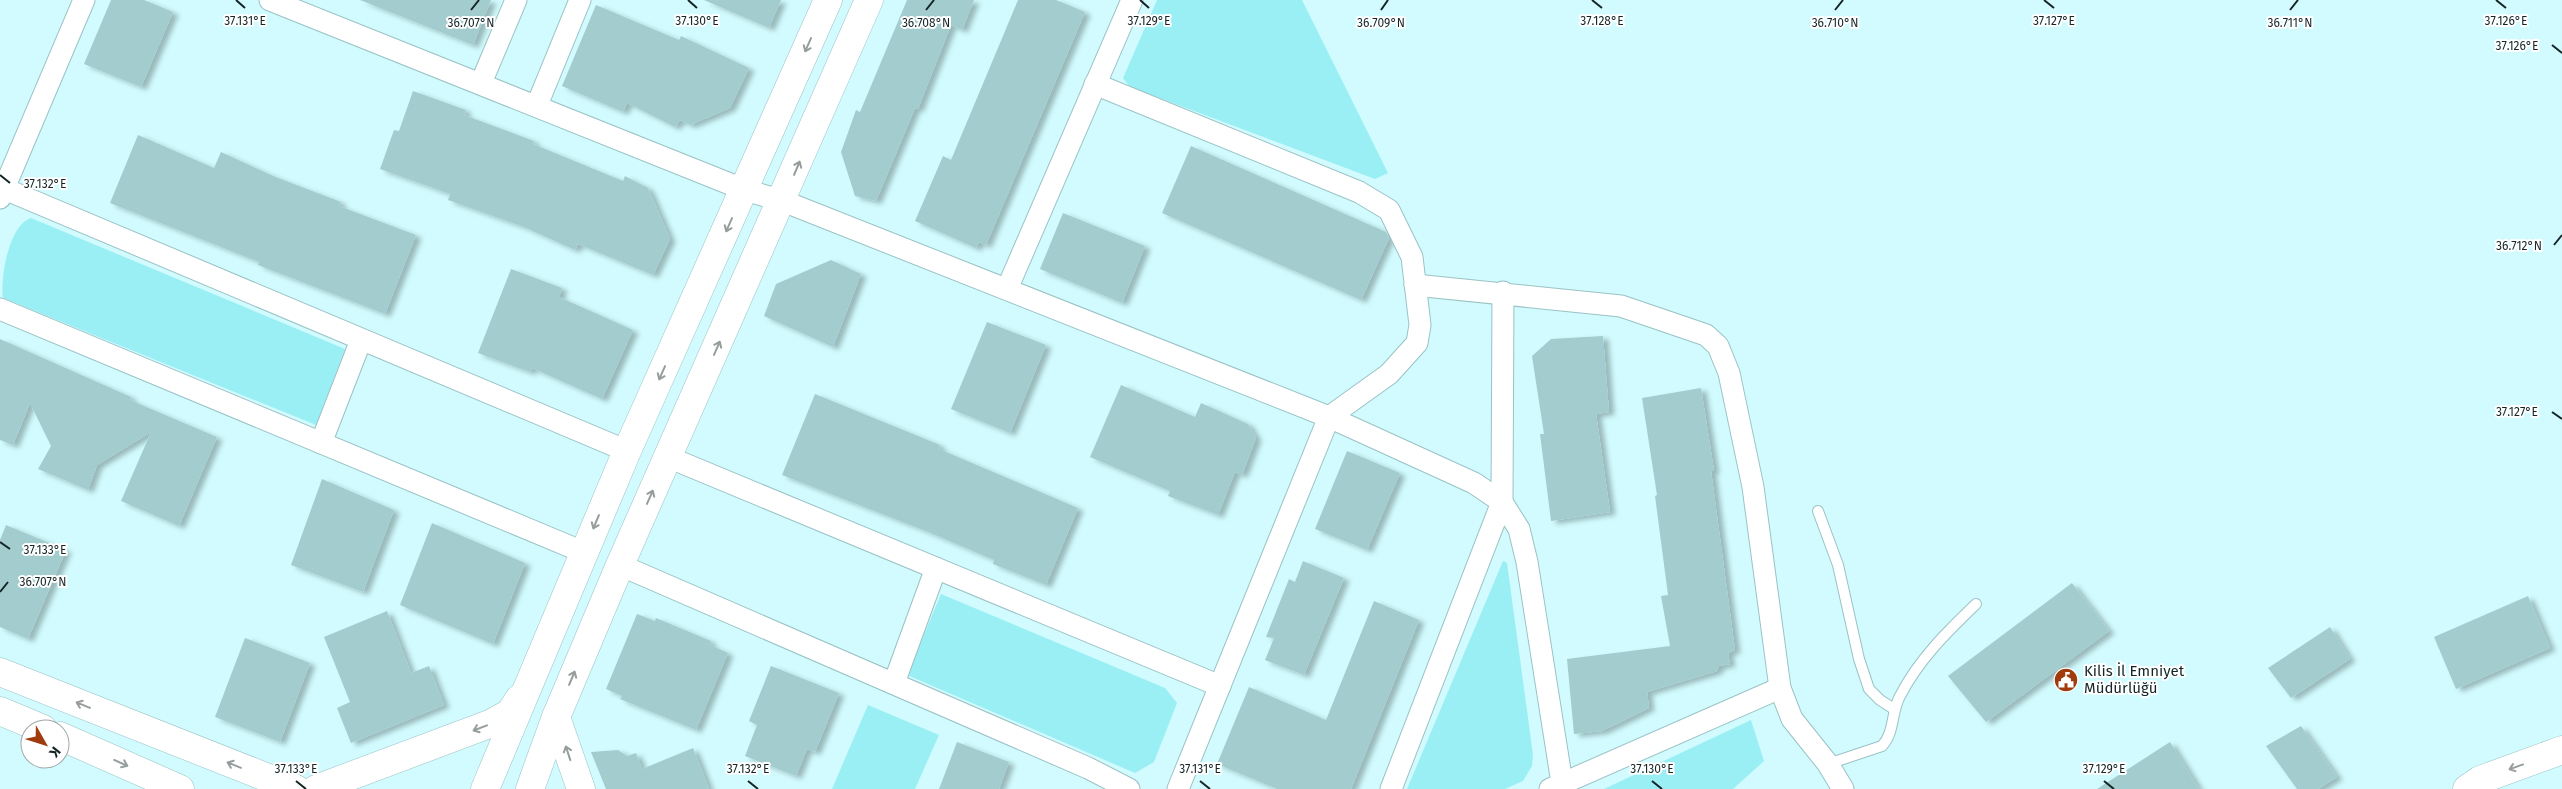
<svg xmlns="http://www.w3.org/2000/svg" width="2562" height="789" font-family="'Fira Sans',sans-serif">
  <defs>
    <filter id="shadow"><feDropShadow dx="5.5" dy="3" stdDeviation="2.5" flood-color="#0004"/></filter>
  </defs>
  <rect width="100%" height="100%" fill="#d1fbfe"/>
  <g fill="#9aeff5">
    <polygon points="1157,0 1302,0 1388,173 1375,179 1130,87 1123,78"/>
    <path d="M31 218 345 349 316 425 3 298C0 277 9 225 31 218Z"/>
    <polygon points="1503,561 1507,563 1533,755 1532,766 1523,781 1505,789 1407,789"/>
    <polygon points="941,594 1165,688 1177,703 1154,762 1135,773 907,675"/>
    <polygon points="868,705 939,735 915,789 832,789"/>
    <polygon points="1751,720 1764,761 1733,789 1604,789"/>
  </g>
  <g fill="#a3ccce" filter="url(#shadow)">
    <polygon points="111,0 144,0 173,12 141,87 84,64"/>
    <polygon points="360,0 491,0 473,45"/>
    <polygon points="704,0 781,0 769,28"/>
    <polygon points="907,0 974,0 962,30 951,25 918,109 915,108 876,201 855,196 841,152 856,110 860,112"/>
    <polygon points="1018,0 1056,0 1085,12 986,245 979,242 976,248 915,221 943,156 951,160"/>
    <polygon points="596,5 679,40 681,36 749,68 730,108 690,125 680,120 675,127 627,103 623,112 562,86"/>
    <polygon points="413,91 466,110 464,115 534,141 533,144 623,181 625,176 648,188 670,239 653,275 578,244 575,250 524,227 448,200 450,194 380,169 394,130 399,131"/>
    <polygon points="138,135 214,168 221,152 273,176 341,202 339,206 416,235 385,314 258,265 259,262 110,203"/>
    <polygon points="1191,146 1386,232 1389,238 1361,300 1162,213"/>
    <polygon points="1063,213 1145,246 1122,303 1040,269"/>
    <polygon points="831,260 861,274 833,347 764,316 776,284"/>
    <polygon points="511,269 562,288 559,297 633,330 602,399 532,368 530,372 478,353"/>
    <polygon points="987,322 1046,345 1010,433 951,409"/>
    <polygon points="1603,336 1609,412 1596,414 1610,512 1551,521 1540,434 1544,434 1532,356 1551,339"/>
    <polygon points="0,339 131,397 130,400 217,437 179,526 121,501 151,432 97,465 88,490 38,469 51,446 30,403 13,445 0,440"/>
    <polygon points="1121,385 1195,417 1201,403 1248,424 1256,438 1242,475 1235,472 1218,515 1168,496 1170,491 1090,457"/>
    <polygon points="1701,388 1714,471 1711,471 1735,650 1728,653 1730,664 1719,666 1717,671 1647,692 1649,708 1602,731 1574,734 1567,659 1670,646 1661,596 1668,595 1655,496 1657,495 1642,398"/>
    <polygon points="815,394 940,445 939,449 1078,508 1046,585 993,564 994,560 926,531 782,475"/>
    <polygon points="1347,451 1400,473 1367,550 1315,529"/>
    <polygon points="322,479 394,510 363,592 291,565"/>
    <polygon points="432,523 525,563 493,644 400,605"/>
    <polygon points="6,525 66,550 28,639 0,627 0,540"/>
    <polygon points="1303,561 1344,578 1304,675 1265,660 1274,638 1266,637 1289,579 1295,582"/>
    <polygon points="2072,583 2109,631 1986,722 1948,676"/>
    <polygon points="2528,596 2550,648 2456,689 2434,637"/>
    <polygon points="1374,601 1419,620 1351,789 1277,789 1217,764 1249,687 1326,720"/>
    <polygon points="387,611 411,673 429,666 444,705 351,743 337,708 350,702 324,637"/>
    <polygon points="637,614 655,621 656,618 711,641 710,645 728,653 696,730 620,699 622,696 606,689"/>
    <polygon points="2330,627 2350,659 2291,698 2268,668"/>
    <polygon points="245,638 310,663 280,742 215,717"/>
    <polygon points="771,666 839,693 815,752 807,749 796,776 745,756 757,725 749,721"/>
    <polygon points="2301,726 2337,777 2318,789 2297,789 2266,746"/>
    <polygon points="957,742 1009,762 999,789 939,789"/>
    <polygon points="2170,742 2199,789 2097,789"/>
    <polygon points="693,748 709,789 606,789 591,752 618,750 627,756 636,753 642,769"/>
  </g>
  <g fill="none" stroke-linecap="round" stroke-linejoin="round">
    <g stroke="#9ac2c5" stroke-width="12">
      <g id="lane">
        <polyline points="1818,511 1838,565 1859,659 1869,689 1880,700 1894,709"/>
        <path d="M1828 764 1882 746C1895 732 1891 712 1900 696 1919 659 1947 632 1976 604"/>
      </g>
    </g>
    <g stroke="#9ac2c5" stroke-width="23">
      <g id="street">
        <polyline points="270,0 745,190 783,201 1329,417 1474,483 1502,502 1519,529 1527,562 1562,783"/>
        <polyline points="481,83 516,0"/>
        <polyline points="1095,84 1359,192 1389,210 1412,257 1420,325 1417,343 1389,374 1329,417 1178,789"/>
        <polyline points="537,105 580,0"/>
        <polyline points="0,187 627,451"/>
        <polyline points="0,198 84,0"/>
        <polyline points="1415,285 1621,306 1706,335 1718,346 1729,373 1753,487 1780,688 1792,719 1828,764 1843,789"/>
        <polyline points="1007,289 1132,0"/>
        <polyline points="0,309 583,552"/>
        <polyline points="321,443 361,340"/>
        <polyline points="668,457 1220,686"/>
        <polyline points="620,565 1088,768 1129,789"/>
        <polyline points="894,683 936,568"/>
        <polyline points="1391,789 1502,502 1503,292"/>
        <polyline points="1550,789 1780,688"/>
      </g>
    </g>
    <g stroke="#9ac2c5" stroke-width="29">
      <g id="secondary">
        <polyline points="0,672 296,789"/>
        <polyline points="0,711 43,729"/>
        <polyline points="556,717 581,789"/>
        <polyline points="60,736 180,789"/>
        <polyline points="316,789 492,723 510,713 519,699"/>
        <polyline points="485,789 627,451 828,0"/>
        <polyline points="530,789 556,717 620,565 869,0"/>
        <polyline points="2467,789 2480,780 2562,750"/>
      </g>
    </g>
    <use href="#lane" stroke="#fff" stroke-width="10"/>
    <use href="#street" stroke="#fff" stroke-width="21"/>
    <use href="#secondary" stroke="#fff" stroke-width="28"/>
  </g>
  <defs><path id="oneway-shaft" d="M-6 0H5M1.5-3L5.5 0L1.5 3" fill="none" stroke-width="1.6" stroke-linecap="round" stroke-linejoin="round" transform="scale(1.25)"/></defs>
  <g stroke="#969d9d">
    <use href="#oneway-shaft" transform="translate(808 45) rotate(114)"/>
    <use href="#oneway-shaft" transform="translate(797 168) rotate(-67)"/>
    <use href="#oneway-shaft" transform="translate(729 225) rotate(114)"/>
    <use href="#oneway-shaft" transform="translate(717 348) rotate(-66)"/>
    <use href="#oneway-shaft" transform="translate(662 373) rotate(114)"/>
    <use href="#oneway-shaft" transform="translate(650 497) rotate(-66)"/>
    <use href="#oneway-shaft" transform="translate(596 522) rotate(113)"/>
    <use href="#oneway-shaft" transform="translate(572 678) rotate(-67)"/>
    <use href="#oneway-shaft" transform="translate(83 705) rotate(-158)"/>
    <use href="#oneway-shaft" transform="translate(480 728) rotate(159)"/>
    <use href="#oneway-shaft" transform="translate(568 753) rotate(-108)"/>
    <use href="#oneway-shaft" transform="translate(121 763) rotate(24)"/>
    <use href="#oneway-shaft" transform="translate(234 765) rotate(-158)"/>
    <use href="#oneway-shaft" transform="translate(2516 767) rotate(160)"/>
  </g>
  <path fill="none" stroke="#152526" stroke-width="2" d="M236 0 245 8M688 0 697 8M1140 0 1149 8M1592 0 1602 8M2044 0 2054 8M2496 0 2506 8M471 10 479 0M926 10 934 0M1381 10 1388 0M1835 10 1843 0M2290 10 2298 0M2552 45 2562 53M0 175 10 183M2554 245 2562 235M2552 412 2562 419M0 542 10 549M0 592 8 582M296 781 306 789M748 781 758 789M1200 781 1210 789M1652 781 1662 789M2104 781 2114 789"/>
  <defs>
    <g id="civic-disc" transform="scale(1.25)"><circle r="9.5" fill="#a03b0d" stroke="#fff"/><path d="M-.6-6.5H3V-4.5H.6V-3L4-1V1h2V6H-6V1h2V-1L-.6-3ZM-1.2 2.5V6h2.4V2.5Z" fill="#fff"/></g>
  </defs>
  <g fill-rule="evenodd">
    <use href="#civic-disc" x="2066" y="680"/>
  </g>
  <g text-anchor="middle" stroke-width="4" stroke-linejoin="round" paint-order="stroke">
    <g font-size="15" fill="#152526" stroke="#fff" text-anchor="start">
      <text x="2084" y="676">Kilis İl Emniyet<tspan x="2084" dy="17">Müdürlüğü</tspan></text>
    </g>
  </g>
  <g font-size="12" text-anchor="middle" fill="#152526" stroke="#fff" stroke-width="4" stroke-linejoin="round" paint-order="stroke">
    <text x="2506" y="25">37.126°E</text>
    <text x="245" y="25">37.131°E</text>
    <text x="697" y="25">37.130°E</text>
    <text x="1149" y="25">37.129°E</text>
    <text x="1602" y="25">37.128°E</text>
    <text x="2054" y="25">37.127°E</text>
    <text x="926" y="27">36.708°N</text>
    <text x="1381" y="27">36.709°N</text>
    <text x="471" y="27">36.707°N</text>
    <text x="1835" y="27">36.710°N</text>
    <text x="2290" y="27">36.711°N</text>
    <text x="2517" y="50">37.126°E</text>
    <text x="45" y="188">37.132°E</text>
    <text x="2519" y="250">36.712°N</text>
    <text x="2517" y="416">37.127°E</text>
    <text x="45" y="554">37.133°E</text>
    <text x="43" y="586">36.707°N</text>
    <text x="296" y="773">37.133°E</text>
    <text x="748" y="773">37.132°E</text>
    <text x="1200" y="773">37.131°E</text>
    <text x="1652" y="773">37.130°E</text>
    <text x="2104" y="773">37.129°E</text>
  </g>
  <g transform="translate(45 744) rotate(129)"><circle r="24" fill="#ffffff" stroke="#a1a8a8"/>
  <path d="M0-4L9 19L0 12L-9 19Z" fill="#a03b0d"/>
  <text y="-8" font-size="14" font-weight="bold" text-anchor="middle" fill="#152526">K</text>
  </g>
</svg>
